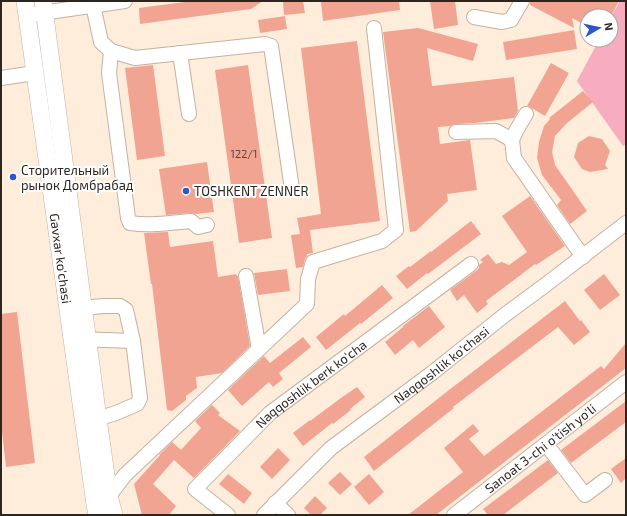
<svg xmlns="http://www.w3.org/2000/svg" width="627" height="516" font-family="'Exo 2',sans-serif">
  <rect width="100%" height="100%" fill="#ffeddb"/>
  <polygon fill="#f7acbf" points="620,1 626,1 626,144 623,146 577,81 599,40 611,40 611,17"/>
  <g fill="#f1a491">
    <polygon points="192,1 263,1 251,9 140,24 139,8"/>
    <polygon points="293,1 303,1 305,13 284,15 283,2"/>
    <polygon points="330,1 399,1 400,10 323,21 321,2"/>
    <polygon points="430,1 455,1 458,25 434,29"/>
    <polygon points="530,1 619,1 611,16 587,16 587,26 572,18 574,28 530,5"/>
    <polygon points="285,16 287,29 260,33 258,20"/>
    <polygon points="418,28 478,44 473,61 427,48 432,86 514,77 518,111 514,118 475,123 456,124 450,126 438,127 440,144 470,140 477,190 447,194 448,201 416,231 410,232 383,32"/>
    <polygon points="574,30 577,49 506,60 503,42"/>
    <polygon points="357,41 380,221 310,230 313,253 307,254 307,256 305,259 303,267 296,268 291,235 300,234 297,218 321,214 301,48"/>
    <polygon points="551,63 569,73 545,116 530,107 527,106"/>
    <polygon points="153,65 165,156 137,160 125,68"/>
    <polygon points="248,65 272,238 239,243 215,70"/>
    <polygon points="583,91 593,102 567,123 555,136 552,152 555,165 587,211 570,224 557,205 561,200 542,175 537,158 539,142 544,126 550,119 549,118"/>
    <polygon points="589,136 602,139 610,151 605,165 608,169 590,172 582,169 574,157 578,143"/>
    <polygon points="207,162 214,212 196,214 190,213 166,215 159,169"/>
    <polygon points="530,196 565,246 536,265 535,264 486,301 488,304 477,313 464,295 457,301 450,290 476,271 479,268 479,265 483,262 480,260 488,254 496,264 502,262 509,265 527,252 502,216"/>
    <polygon points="471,221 481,234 428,274 427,273 407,289 396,276 409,266 410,267 431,251 431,252"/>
    <polygon points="168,232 170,247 213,241 218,277 236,274 237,276 238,276 250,346 222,373 196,377 197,388 186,396 186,400 172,411 167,410 152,284 151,284 144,233"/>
    <polygon points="287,269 290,291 258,295 254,273"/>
    <polygon points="604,274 620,295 600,310 584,290"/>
    <polygon points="382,285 393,298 361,324 360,323 326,350 316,337 344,314 345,316"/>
    <polygon points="565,301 580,321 581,320 590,332 574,345 558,327 453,407 454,408 374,471 364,457 449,390"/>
    <polygon points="429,306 445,327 419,348 413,340 395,355 385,342 403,327 403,326"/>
    <polygon points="17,312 35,463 6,467 1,423 1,314"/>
    <polygon points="303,337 311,347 279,373 283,379 273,387 269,382 242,406 228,390 264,356 270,363"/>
    <polygon points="626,343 626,368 436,515 408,515 463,472 444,448 473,424 479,431 469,439 484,456 601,366 604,369"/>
    <polygon points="357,387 365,397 350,409 351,410 333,424 332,423 303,446 293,433 310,420 310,421 341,398"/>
    <polygon points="626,401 626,422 571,463 561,450"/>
    <polygon points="212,405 220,413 218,415 240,431 194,478 174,460 153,484 176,506 169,515 142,515 134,484 160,455 159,455 172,442 181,450 201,428 195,421"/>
    <polygon points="278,448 290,460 272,479 260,467"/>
    <polygon points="626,458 626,478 621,483 611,469"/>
    <polygon points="548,460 558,473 503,515 488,515 483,509"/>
    <polygon points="340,472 352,484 340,495 328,483"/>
    <polygon points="228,474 252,493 244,504 219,484"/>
    <polygon points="369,474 384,492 369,505 354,487"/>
    <polygon points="315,496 327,508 320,515 311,515 304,508"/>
  </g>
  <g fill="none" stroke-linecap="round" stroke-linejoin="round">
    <g stroke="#c3b2a2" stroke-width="16">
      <g id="minor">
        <polyline points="93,5 101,42 111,51 135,58 265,44 271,46 292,189"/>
        <polyline points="35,14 125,1"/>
        <polyline points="474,17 502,22 511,20 522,1"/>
        <path d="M111 51 109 73 128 218 130 223C150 226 171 223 191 221L198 227 207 225"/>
        <polyline points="180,53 189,114"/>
        <polyline points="1,78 35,73"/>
        <polyline points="456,132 496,131 512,140 514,158 583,257"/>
        <polyline points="512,140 516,131 526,114"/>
        <polyline points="246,276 259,349"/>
        <polyline points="74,309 103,306 120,306 126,310 133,341 140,398 137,404 116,413 88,422"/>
        <polyline points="78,339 133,341"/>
        <polyline points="546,444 585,495 605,480"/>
        <polyline points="109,496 125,475 307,304 308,279 313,262 382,241 396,230 374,28"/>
        <polyline points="275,503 288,515"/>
        <path id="s1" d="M228 515 195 489 270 413 471 264"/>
        <path id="s2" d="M264 515 331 448 432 373 506 314 548 283 626 223"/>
        <path id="s3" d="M454 515 626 382"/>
      </g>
    </g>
    <g stroke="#c3b2a2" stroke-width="18">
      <g id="major">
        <path id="s4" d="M25 1 95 504 97 515"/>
        <polyline points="43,1 98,419 109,496 114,515"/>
      </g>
    </g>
    <use href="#minor" stroke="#fff" stroke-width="14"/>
    <use href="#major" stroke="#fff" stroke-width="17"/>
  </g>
  <g fill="#2f56c6" stroke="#fff" stroke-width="1.5">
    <circle cx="13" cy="177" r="4"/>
    <circle cx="186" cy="191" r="4"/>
  </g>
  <g text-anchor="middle" stroke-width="4" stroke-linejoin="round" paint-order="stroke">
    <g font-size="11" fill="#5d463c">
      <text x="244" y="158">122/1</text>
    </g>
    <g font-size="13" fill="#2c261f" stroke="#fff" text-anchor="start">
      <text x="21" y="175">Сторительный<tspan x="21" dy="15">рынок Домбрабад</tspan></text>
      <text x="194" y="196">TOSHKENT ZENNER</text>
    </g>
    <g font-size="13" fill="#2c261f" stroke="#fff">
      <text dy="5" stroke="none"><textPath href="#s4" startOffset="260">Gavxar ko'chasi</textPath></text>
      <text dy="5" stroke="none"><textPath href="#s2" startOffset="233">Naqqoshlik ko'chasi</textPath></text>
      <text dy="5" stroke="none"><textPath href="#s1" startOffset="199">Naqqoshlik berk ko'cha</textPath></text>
      <text dy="5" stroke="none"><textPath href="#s3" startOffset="109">Sanoat 3-chi o'tish yo'li</textPath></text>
    </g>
  </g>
  <rect width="627" height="516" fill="none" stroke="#2c261f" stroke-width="4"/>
  <g transform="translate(599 28) rotate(81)"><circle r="19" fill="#ffffff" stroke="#aba8a5"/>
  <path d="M0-3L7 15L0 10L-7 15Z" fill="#2f56c6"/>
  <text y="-6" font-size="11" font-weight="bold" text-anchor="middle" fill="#2c261f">N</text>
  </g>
</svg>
